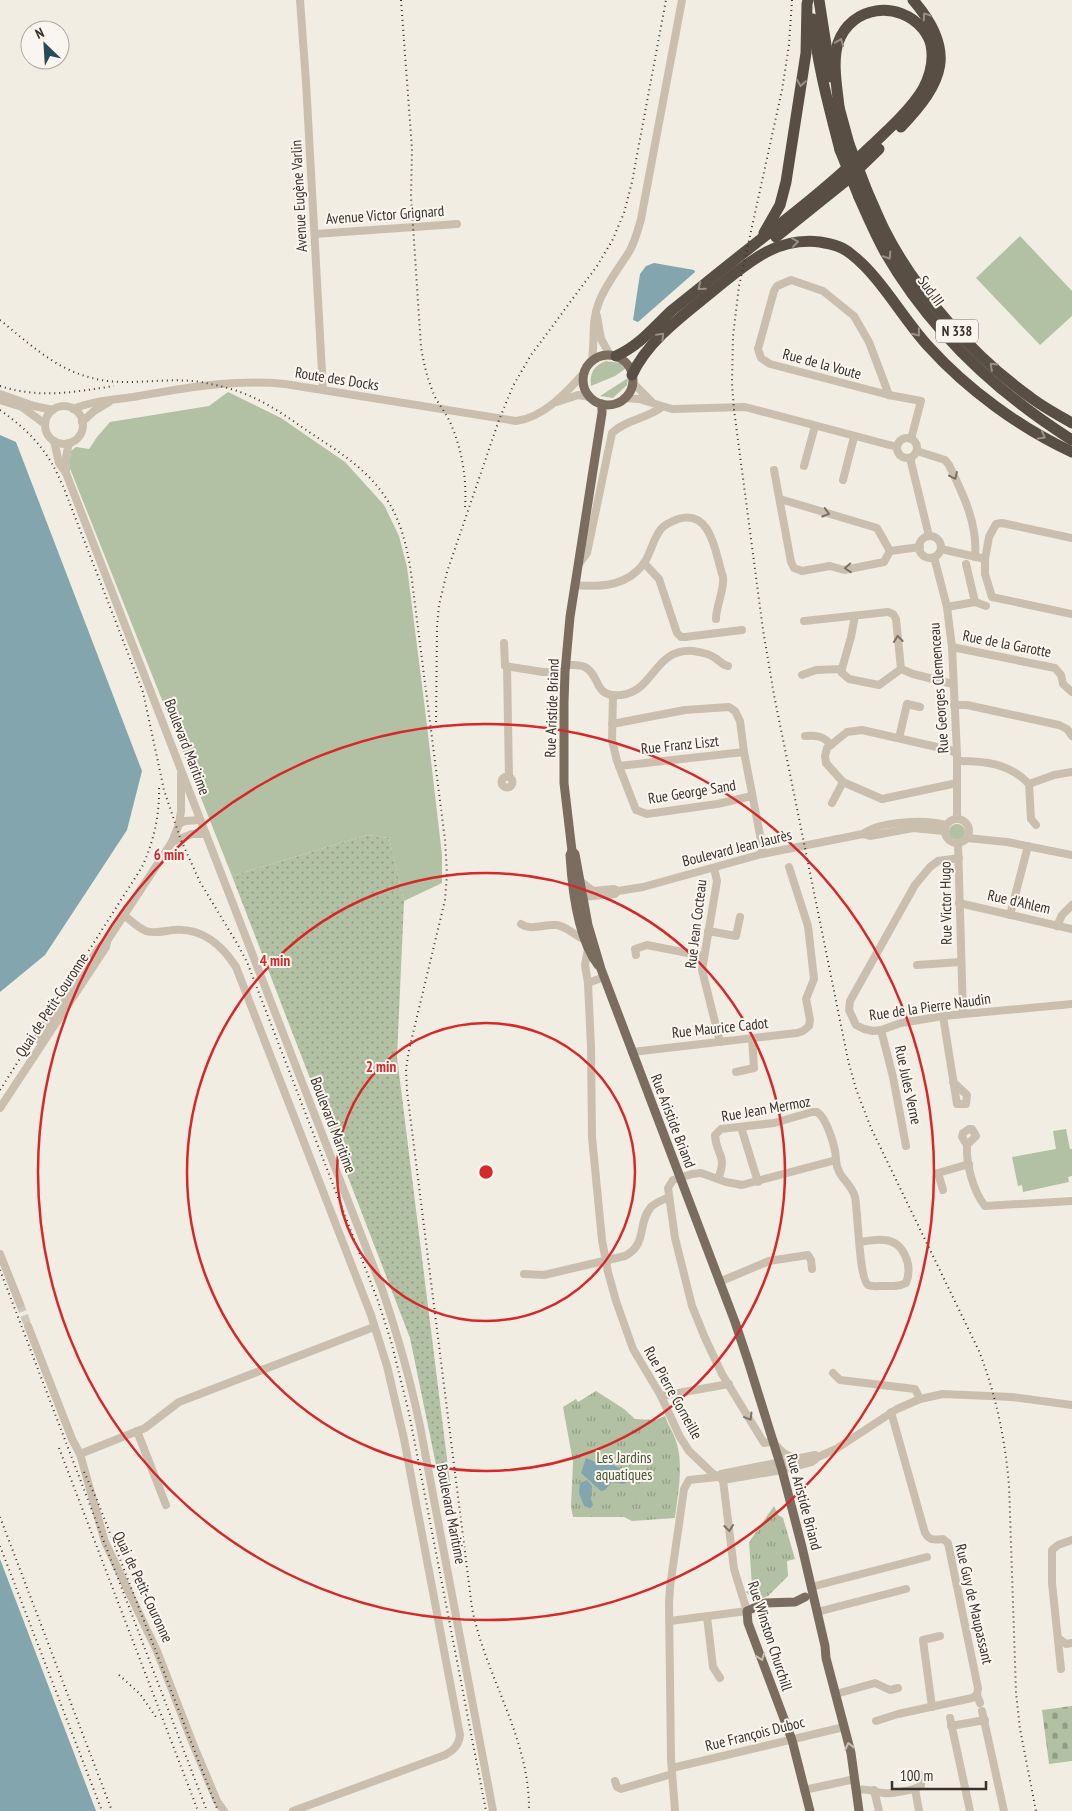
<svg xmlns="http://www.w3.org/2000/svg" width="1072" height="1811" font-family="'PT Sans Narrow',sans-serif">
  <defs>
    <pattern id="cemetery-stones" width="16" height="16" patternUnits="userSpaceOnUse" patternTransform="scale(1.25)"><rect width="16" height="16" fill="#b2c0a3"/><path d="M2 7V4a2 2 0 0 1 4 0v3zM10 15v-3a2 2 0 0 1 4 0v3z" fill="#929d85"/></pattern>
    <pattern id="park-tufts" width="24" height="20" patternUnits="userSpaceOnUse" patternTransform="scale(1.25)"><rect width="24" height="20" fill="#b2c0a3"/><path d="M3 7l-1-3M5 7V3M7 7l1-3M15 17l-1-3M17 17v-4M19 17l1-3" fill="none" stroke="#929d85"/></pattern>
    <pattern id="garden-dots" width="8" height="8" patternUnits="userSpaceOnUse" patternTransform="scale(1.25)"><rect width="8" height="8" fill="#b2c0a3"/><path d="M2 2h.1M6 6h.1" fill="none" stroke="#929d85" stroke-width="1.8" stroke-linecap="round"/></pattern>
  </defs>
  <rect width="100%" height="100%" fill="#f2ede2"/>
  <g fill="#b2c0a3">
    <polygon points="1020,236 1072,291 1072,316 1040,345 976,278"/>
    <path d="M606 361 620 363 625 369 615 376 591 386C589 374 594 365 606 361Z"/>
    <polygon points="628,378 627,385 613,398 600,396"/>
    <polygon points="228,392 281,418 345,462 384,505 399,536 407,567 425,709 442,855 442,883 404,901 389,838 367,835 232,876 69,466 71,451 76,447 89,449 97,437 110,422 209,406"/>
    <circle cx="957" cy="832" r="8"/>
    <polygon points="1066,1129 1070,1149 1072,1149 1072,1176 1068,1177 1069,1182 1023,1192 1022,1185 1018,1186 1012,1157 1056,1149 1053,1131"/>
  </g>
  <polygon fill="url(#cemetery-stones)" points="1072,1706 1072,1761 1049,1764 1042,1710"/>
  <g fill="url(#park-tufts)">
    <path d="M596 1391 624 1409 635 1419 655 1420 665 1416C668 1425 673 1432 676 1441 684 1464 678 1494 675 1518L632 1521 624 1517H573L571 1507 573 1462 563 1407 576 1399 578 1402Z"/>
    <polygon points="774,1506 778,1515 783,1518 795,1559 787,1561 788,1576 768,1596 755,1601 746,1592 752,1586 749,1542"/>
  </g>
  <polygon fill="url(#garden-dots)" points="367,835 389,838 404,901 397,1057 451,1491 442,1494 410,1338 232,876"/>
  <g fill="#83a5ad">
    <polygon points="654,263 694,270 695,272 638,322 633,320 640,274 646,266"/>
    <polygon points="0,435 16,442 142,771 127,830 45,955 0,992"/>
    <polygon points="586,1458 600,1464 613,1465 629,1472 627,1482 624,1484 612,1482 605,1490 601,1491 581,1473"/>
    <polygon points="587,1480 592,1486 591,1499 593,1505 590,1508 584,1506 579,1493 580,1483"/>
    <polygon points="0,1559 96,1811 0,1811"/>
  </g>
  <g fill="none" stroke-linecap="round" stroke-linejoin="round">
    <polyline stroke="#cdc8be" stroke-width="8" stroke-dasharray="8 4" stroke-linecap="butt" points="20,1304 28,1326"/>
    <g stroke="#cabfaf" stroke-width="8">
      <polyline points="300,0 306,82 323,390"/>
      <polyline points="315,234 457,224"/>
      <polyline points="597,316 601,339 610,355"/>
      <path d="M592 360C595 340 591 322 599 302 606 284 619 268 629 252 635 242 638 230 641 219L682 0"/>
      <polyline points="633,383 651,401"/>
      <polyline points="0,394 34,406 53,410"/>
      <polyline points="889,395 869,342 854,316 823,291 791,280 777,286 774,291 758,349 761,358 770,364 889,395 921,401 911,439"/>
      <polyline points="624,398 639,399 672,409 745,407 897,447"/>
      <polyline points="0,400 22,407 45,424"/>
      <polyline points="557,402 578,395 590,397"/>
      <circle cx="64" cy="425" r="19"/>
      <path d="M73 409C92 401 113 400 133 397 183 388 234 379 285 384L516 421C543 418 567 392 584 373"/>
      <polyline points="82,422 94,411 109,402"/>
      <circle cx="907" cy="448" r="10"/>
      <path d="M54 441 59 463 66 473 381 1286C397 1333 410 1378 420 1426L493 1811"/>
      <path d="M917 451 945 460 949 465C963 494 978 524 975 557"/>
      <polyline points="910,458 929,536"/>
      <polyline points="804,466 815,426"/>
      <polyline points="774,470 791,562 794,568 802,571 830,566 844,570 884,562 890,551"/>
      <polyline points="66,473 66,457 69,443"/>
      <polyline points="843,480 854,437"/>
      <polyline points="780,499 877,528 890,551"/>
      <circle cx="930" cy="547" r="11"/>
      <polyline points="941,549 985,559 985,574 992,597 1072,614"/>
      <polyline points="890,551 920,547"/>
      <polyline points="934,557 947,607 952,647 957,754 957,819"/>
      <polyline points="985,559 989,537 996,524 1002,523 1072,538"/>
      <polyline points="644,563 659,579 677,633 681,637 685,637 742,630"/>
      <path d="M579 564 587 553 612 433C627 419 646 419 662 407"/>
      <path d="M575 585C596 587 620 587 637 571 651 559 651 541 661 529 666 523 672 522 678 519 710 509 715 550 721 570 721 573 723 575 723 577 725 588 716 606 716 619"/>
      <polyline points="975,602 986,606"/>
      <polyline points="947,607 975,602 966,564"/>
      <polyline points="855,616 851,637 841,672 849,679 879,685 901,669"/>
      <polyline points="804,621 888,612 893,614 896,619 901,669 913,674 953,684"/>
      <polyline points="504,643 505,666 543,672 565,672"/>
      <polyline points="952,647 1055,668 1061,675 1063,684 1072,692"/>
      <path d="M566 665C572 665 580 664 585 667 602 677 593 698 621 695 654 692 654 648 693 651 700 652 710 654 715 658 720 661 722 665 728 666"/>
      <polyline points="507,666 509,777"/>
      <polyline points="802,675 816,670 842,669"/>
      <polyline points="613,696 612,740 617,761 636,810 647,814 717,804 752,796"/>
      <polyline points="954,705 967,705 1059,725 1067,729 1072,736"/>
      <polyline points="612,724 685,710 729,707 735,711 740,721 744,752 761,840 762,854"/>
      <path d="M805 736C816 735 824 736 831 745"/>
      <polyline points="899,738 907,704 920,707"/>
      <path d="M957 761C985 761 1009 763 1029 784L1031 819 1036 825"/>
      <polyline points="619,766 744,752"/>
      <circle cx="507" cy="782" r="5.5"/>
      <polyline points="957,783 882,799 843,782 826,763 825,756 827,748 847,732 862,730 950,750 957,754"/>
      <polyline points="1029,784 1054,775 1072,772"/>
      <polyline points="832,803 843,782"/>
      <circle cx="957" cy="831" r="12"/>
      <polyline points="179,824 185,821 200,820"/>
      <path d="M863 834C880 821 926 819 946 825"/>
      <polyline points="967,838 1007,842 1072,855"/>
      <polyline points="172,842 192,834 206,834"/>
      <polyline points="958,844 963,1014"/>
      <polyline points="959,858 938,861 930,867 915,885 850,1001 849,1010 856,1025 864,1029 873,1031 881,1030 901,1023 943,1016 1072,1004"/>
      <polyline points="714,868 717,881 702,970 720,1042"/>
      <polyline points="580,881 593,891 614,889 618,891"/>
      <polyline points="582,897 615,894 618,891 643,887 762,854 863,834 870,836 913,828 944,831"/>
      <polyline points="959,903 1072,929"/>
      <path d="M124 915C131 921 138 928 146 931 155 934 164 931 173 930 201 927 222 945 236 967L371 1315 387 1366 404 1439 460 1735C459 1745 454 1750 445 1755L293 1811"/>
      <polyline points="1010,915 1028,846"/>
      <path d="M521 924C531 931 544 924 556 925 567 926 575 936 585 940"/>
      <polyline points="1057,926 1062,915 1072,905"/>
      <polyline points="708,931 736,936 740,917"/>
      <polyline points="588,949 585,965 588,983 591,1047 592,1137 602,1240 608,1272 616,1301 633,1349 661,1396 680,1437 689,1451 712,1473 723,1480 782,1470 812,1462 818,1457 836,1449 897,1409 920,1399 943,1394 1012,1397 1072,1405"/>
      <polyline points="636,955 635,949 647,945 703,956"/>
      <polyline points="917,965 961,962"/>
      <polyline points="588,983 604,977"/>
      <polyline points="943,1016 957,1104 966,1104 967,1095 953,1082"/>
      <polyline points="881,1030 893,1077 906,1146"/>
      <polyline points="39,1040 99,948 107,941"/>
      <polyline points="632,1052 797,1033 803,1031 809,1026 810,1020 806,999 814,979 808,926 789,867"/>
      <polyline points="736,1072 754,1068 752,1038"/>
      <polyline points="0,1108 106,947 107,941 172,842 179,824 181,811 181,774"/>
      <polyline points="741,1127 758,1182"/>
      <polygon points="969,1129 972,1129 976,1136 967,1145 962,1137 963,1133"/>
      <path d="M967 1145C966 1164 973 1191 985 1206L1072 1201"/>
      <path d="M718 1179C728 1154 716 1156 715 1135L721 1129 774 1123 812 1112H817C827 1118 836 1149 836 1160"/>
      <polyline points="943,1190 938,1173 969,1164"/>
      <polyline points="0,1254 20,1304"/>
      <path d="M524 1274 544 1275 625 1256C648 1244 637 1223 651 1207 656 1202 663 1200 669 1197"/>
      <polyline points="719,1282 769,1261 808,1255 811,1260 812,1269"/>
      <polyline points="28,1326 72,1439 80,1454 105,1542 157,1651 193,1744 217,1801 224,1811"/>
      <polyline points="833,1373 840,1380 915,1389 920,1399"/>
      <polyline points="661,1396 729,1384"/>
      <path d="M891 1412 925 1533C930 1541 934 1540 943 1539L948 1543 978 1688 977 1695 980 1703"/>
      <polyline points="137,1431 166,1505"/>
      <path d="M774 1441 764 1443 722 1374 705 1338 692 1306 675 1238 668 1188 673 1180 692 1174 701 1173 726 1182 742 1185 836 1160C837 1178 851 1182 855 1197 858 1212 859 1279 868 1285 872 1287 879 1286 883 1286 892 1286 898 1287 906 1283 913 1266 904 1241 884 1240 876 1239 867 1241 860 1242"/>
      <path d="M775 1444C781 1451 786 1457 796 1457"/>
      <polyline points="80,1454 145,1428 179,1402 374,1327"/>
      <polyline points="811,1587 927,1557"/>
      <polyline points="817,1612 906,1589"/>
      <polyline points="707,1617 713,1667 720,1678"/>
      <polyline points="670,1621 747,1611 734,1569 723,1480"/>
      <polyline points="1058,1638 1066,1644 1072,1643"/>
      <polyline points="1061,1669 1052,1583 1052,1550 1058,1545 1072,1540"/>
      <polyline points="836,1694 875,1683 890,1690 898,1688"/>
      <polyline points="932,1707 923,1640 940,1636"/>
      <polyline points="982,1711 1004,1811"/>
      <polyline points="950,1718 970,1811"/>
      <polyline points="876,1721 898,1714 972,1698 977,1695"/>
      <polyline points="951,1726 985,1720"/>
      <polyline points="672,1768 844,1727"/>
      <polyline points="615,1781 617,1787 621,1789 672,1774"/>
      <polyline points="915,1789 919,1811"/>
      <polyline points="804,1790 855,1779"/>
      <path d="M856 1790C870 1788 872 1792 884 1793 893 1794 913 1790 921 1786V1775"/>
      <polyline points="874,1790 879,1811"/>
      <polyline points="675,1811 671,1759 669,1603 670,1587 684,1489 689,1480 717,1477 721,1474 815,1455"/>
    </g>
    <g stroke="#7a6c5f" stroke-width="9">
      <circle cx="608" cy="380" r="25"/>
      <polyline points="572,851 575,854 588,925 601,969 735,1322 749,1364 782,1470 802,1547 825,1646 826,1658 851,1753 859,1811"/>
      <path d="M598 965C577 938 572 888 570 855L572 851 564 783V702L565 672 570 617 602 413V404"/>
      <polyline points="805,1597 795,1602 765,1603 747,1611 748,1623 792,1740 810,1811"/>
    </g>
    <g stroke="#594e44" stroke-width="11">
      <polyline points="819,0 831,77"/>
      <path d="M813 19C817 64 829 107 840 150"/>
      <polyline points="837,100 849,144"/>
      <path d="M901 127C944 82 957 51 913 0"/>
      <path d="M867 191C873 204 878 217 884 229 915 291 974 357 1030 397 1043 407 1058 415 1072 423"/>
      <path d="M859 197C867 215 875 234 885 252 930 330 996 392 1072 440"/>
      <polyline points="764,233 780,205 786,182 806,53 807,4 808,0"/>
      <polyline points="776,237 847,180 879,149"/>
      <path d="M616 356C639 346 653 328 671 311 681 303 691 295 701 287 758 240 819 197 872 145 888 130 912 108 923 89 930 76 934 60 931 45 930 40 926 33 923 29 899 0 851 5 838 43 832 62 837 87 839 107"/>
      <path d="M632 375C649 338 688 312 719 286 750 261 777 237 820 242 831 244 842 246 851 254 881 277 903 319 929 347 967 389 1020 428 1072 452"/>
    </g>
    <g stroke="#39322c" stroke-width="2" stroke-dasharray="1 4" stroke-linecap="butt">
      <path d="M401 0 412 149 411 196 421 347C424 365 428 382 436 399 441 407 446 414 450 422 462 449 467 479 465 508"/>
      <path d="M792 0 789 45 782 90 739 286 733 336 732 384 734 410 763 630 774 695 848 1060 856 1089 871 1128 979 1351C996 1395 1005 1439 1009 1485L1016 1693 1020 1729 1036 1811"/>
      <path d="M0 320C26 341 52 366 85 376 124 389 161 376 201 382 216 385 231 388 245 394 268 403 289 418 309 432 338 451 367 469 386 498 401 521 407 546 411 573L445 840 447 874 445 900 409 1050 406 1069 407 1091 472 1608C486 1678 530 1738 529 1811"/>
      <path d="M0 386C40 399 74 392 114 386"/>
      <path d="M0 410C31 432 48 451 63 486L143 692 164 790 180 838 200 882 238 945 247 962 378 1301 391 1341 409 1413 486 1811"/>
      <polyline points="436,727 437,627 439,605 447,572 499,420 513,386 531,355 597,266 612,241 624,213 632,182 666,0"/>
      <path d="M0 1090 142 867C154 841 160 814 159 784"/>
      <polyline points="0,1270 207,1811"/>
      <polyline points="59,1448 198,1811"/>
      <polyline points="84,1472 97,1500 218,1811"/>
      <polyline points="0,1517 112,1811"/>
      <polyline points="0,1546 102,1811"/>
      <polyline points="119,1675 140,1694 158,1720"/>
    </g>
    <g stroke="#594e44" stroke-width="11">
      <polyline points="849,144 867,191"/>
      <polyline points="840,150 859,197"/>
    </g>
  </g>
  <defs><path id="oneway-chevron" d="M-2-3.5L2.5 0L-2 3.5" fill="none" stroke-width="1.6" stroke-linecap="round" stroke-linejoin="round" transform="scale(1.25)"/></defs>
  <g stroke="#999188">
    <use href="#oneway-chevron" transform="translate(926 16) rotate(-124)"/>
    <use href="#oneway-chevron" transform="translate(840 42) rotate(-68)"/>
    <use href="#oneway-chevron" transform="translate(801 83) rotate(99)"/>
    <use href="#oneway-chevron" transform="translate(795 242) rotate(-8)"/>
    <use href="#oneway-chevron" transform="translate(888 256) rotate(58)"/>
    <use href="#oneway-chevron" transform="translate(701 287) rotate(141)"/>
    <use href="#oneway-chevron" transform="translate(917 333) rotate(52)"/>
    <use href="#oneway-chevron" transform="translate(661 336) rotate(-46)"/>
    <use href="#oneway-chevron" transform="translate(993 366) rotate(-137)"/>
    <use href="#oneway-chevron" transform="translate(1042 436) rotate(29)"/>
  </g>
  <g stroke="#7a7167">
    <use href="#oneway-chevron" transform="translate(954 476) rotate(65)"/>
    <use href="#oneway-chevron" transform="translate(826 513) rotate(16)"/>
    <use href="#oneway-chevron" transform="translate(848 568) rotate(176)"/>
    <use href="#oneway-chevron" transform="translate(898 639) rotate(-96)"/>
    <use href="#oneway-chevron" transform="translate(749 1417) rotate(59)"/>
    <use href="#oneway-chevron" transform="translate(729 1528) rotate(83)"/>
  </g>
  <g stroke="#c7bfb5">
    <use href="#oneway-chevron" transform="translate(761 1657) rotate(70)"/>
    <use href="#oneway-chevron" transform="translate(849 1746) rotate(-104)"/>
  </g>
  <g fill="none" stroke="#d62828" stroke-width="2.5">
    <circle cx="486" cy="1172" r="149"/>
    <circle cx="486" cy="1172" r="299"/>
    <circle cx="486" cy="1172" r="448"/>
  </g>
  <g text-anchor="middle" stroke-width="4" stroke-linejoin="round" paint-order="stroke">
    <rect fill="#faf6ef" stroke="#736d66" stroke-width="1" x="936" y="319.5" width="42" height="23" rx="4"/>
    <g font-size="14" font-weight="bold" fill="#39322c">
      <text x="957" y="336">N 338</text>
    </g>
    <g font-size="15" fill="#39322c" stroke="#faf6ef">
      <text transform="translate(299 196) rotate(-93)" y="5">Avenue Eugène Varlin</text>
      <text transform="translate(385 215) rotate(-4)" y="5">Avenue Victor Grignard</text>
      <text transform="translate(931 291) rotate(54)" y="5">Sud III</text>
      <text transform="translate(822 364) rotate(15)" y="5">Rue de la Voute</text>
      <text transform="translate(337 379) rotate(9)" y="5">Route des Docks</text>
      <text transform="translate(1007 644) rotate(11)" y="5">Rue de la Garotte</text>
      <text transform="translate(939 688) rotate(-94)" y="5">Rue Georges Clemenceau</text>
      <text transform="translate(552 708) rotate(-88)" y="5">Rue Aristide Briand</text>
      <text transform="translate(680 745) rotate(-6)" y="5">Rue Franz Liszt</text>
      <text transform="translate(187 747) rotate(69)" y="5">Boulevard Maritime</text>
      <text transform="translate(692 792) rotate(-9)" y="5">Rue George Sand</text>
      <text transform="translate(737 848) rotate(-14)" y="5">Boulevard Jean Jaurès</text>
      <text transform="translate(1019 902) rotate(13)" y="5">Rue d'Ahlem</text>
      <text transform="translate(946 903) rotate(-91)" y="5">Rue Victor Hugo</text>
      <text transform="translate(696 924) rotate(-83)" y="5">Rue Jean Cocteau</text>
      <text transform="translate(52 1005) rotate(-57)" y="5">Quai de Petit-Couronne</text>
      <text transform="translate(930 1007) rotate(-8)" y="5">Rue de la Pierre Naudin</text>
      <text transform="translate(720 1028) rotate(-6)" y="5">Rue Maurice Cadot</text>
      <text transform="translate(908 1085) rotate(78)" y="5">Rue Jules Verne</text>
      <text transform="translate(766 1109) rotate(-10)" y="5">Rue Jean Mermoz</text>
      <text transform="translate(673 1121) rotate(69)" y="5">Rue Aristide Briand</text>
      <text transform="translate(333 1125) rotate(69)" y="5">Boulevard Maritime</text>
      <text transform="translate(673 1393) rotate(61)" y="5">Rue Pierre Corneille</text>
      <text transform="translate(804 1502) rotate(75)" y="5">Rue Aristide Briand</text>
      <text transform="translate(451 1514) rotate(79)" y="5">Boulevard Maritime</text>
      <text transform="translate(143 1587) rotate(65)" y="5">Quai de Petit-Couronne</text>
      <text transform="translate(974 1604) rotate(77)" y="5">Rue Guy de Maupassant</text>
      <text transform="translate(770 1636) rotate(72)" y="5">Rue Winston Churchill</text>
      <text transform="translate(755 1734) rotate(-14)" y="5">Rue François Duboc</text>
    </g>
    <g font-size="15" fill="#435532" stroke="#faf6ef">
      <text x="624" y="1463">Les Jardins<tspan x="624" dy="17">aquatiques</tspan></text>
    </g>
  </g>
  <circle cx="486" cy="1172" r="8" fill="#d62828" stroke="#faf6ef" stroke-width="2.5"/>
  <g font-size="15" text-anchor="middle" font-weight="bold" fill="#d62828" stroke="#faf6ef" stroke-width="4" stroke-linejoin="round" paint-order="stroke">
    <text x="169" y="860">6 min</text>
    <text x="275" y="966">4 min</text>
    <text x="381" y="1072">2 min</text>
  </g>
  <g transform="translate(45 45) rotate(335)"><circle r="24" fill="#faf6ef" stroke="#ada8a1"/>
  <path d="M0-4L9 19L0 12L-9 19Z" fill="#254c58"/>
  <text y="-8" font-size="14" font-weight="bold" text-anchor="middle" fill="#39322c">N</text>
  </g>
  <path d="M892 1781v8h94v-8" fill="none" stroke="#39322c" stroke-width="2.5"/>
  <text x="900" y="1781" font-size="15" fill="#39322c" stroke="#faf6ef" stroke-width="4" paint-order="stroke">100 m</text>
</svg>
